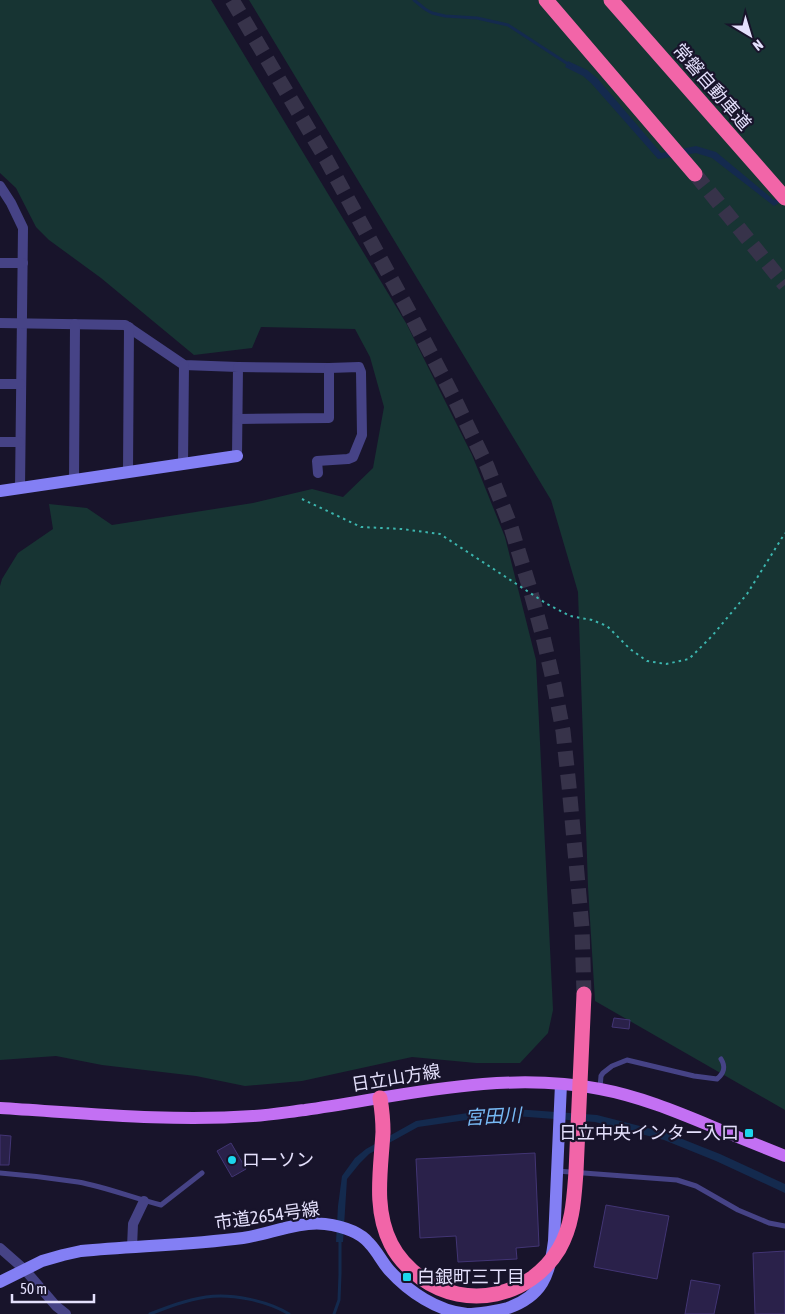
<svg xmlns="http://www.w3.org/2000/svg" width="785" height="1314" font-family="'Asap Condensed','Noto Sans JP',sans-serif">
  <rect width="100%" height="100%" fill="#18142b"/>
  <g fill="#173433">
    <polygon points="0,0 211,0 406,323 472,455 505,537 536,660 553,1010 548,1033 520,1063 476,1063 412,1057 302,1081 245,1086 196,1076 102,1065 56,1056 0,1060 0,586 2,579 18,553 53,529 49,504 87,508 112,525 253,503 312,489 343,497 373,468 384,407 370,357 355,329 261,327 252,348 194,355 101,278 49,240 36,227 16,188 0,173"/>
    <polygon points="249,0 785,0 785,1110 595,1001 588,887 578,592 551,500"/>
  </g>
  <g fill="#142a4e">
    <polygon points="568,61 587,70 597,78 661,153 696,146 716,152 774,200 785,193 785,199 774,206 712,158 696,153 658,159 591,83 583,76 565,67"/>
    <polygon points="500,1108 597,1115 667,1133 720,1154 785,1184 785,1193 716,1161 664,1140 595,1122 501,1115 418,1127 369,1154 360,1163 347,1179 343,1242 336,1242 338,1206 342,1176 355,1158 366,1149 416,1121"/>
  </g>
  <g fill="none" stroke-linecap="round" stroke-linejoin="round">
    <g stroke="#142a4e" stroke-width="3">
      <polyline points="414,0 425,9 432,13 445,16 477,18 508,25 571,66"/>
      <path d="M150 1314C168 1307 186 1300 206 1297 231 1293 268 1301 289 1314"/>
      <polyline points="334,1314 339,1300 340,1274 340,1239"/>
    </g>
  </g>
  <g fill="#2a214a" stroke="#423574">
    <polygon points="614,1018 630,1020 629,1029 612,1027"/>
    <polygon points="0,1135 11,1136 9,1165 0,1165"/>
    <polygon points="231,1143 246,1169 232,1177 217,1151"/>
    <polygon points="535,1153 539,1246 516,1248 517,1259 458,1262 456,1236 420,1238 416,1159"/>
    <polygon points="606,1205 669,1216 657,1279 594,1267"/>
    <polygon points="785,1251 785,1314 755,1314 753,1253"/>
    <polygon points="691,1280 720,1285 714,1314 685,1314"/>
  </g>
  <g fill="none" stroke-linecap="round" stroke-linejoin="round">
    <g stroke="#37334a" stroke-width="15" stroke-dasharray="15 8" stroke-linecap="butt">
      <polyline points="232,0 326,159 406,306 455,400 487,466 511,527 530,589 543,637 554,684 563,731 569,786 582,928 584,994"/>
      <polyline points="695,174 785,285"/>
    </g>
    <polyline stroke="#3cb5ae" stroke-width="2" stroke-dasharray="2.5 4" stroke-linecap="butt" points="302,499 361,527 402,529 440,534 547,604 570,616 592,620 607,626 630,649 647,661 666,664 689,659 712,636 747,594 785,533"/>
    <g stroke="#464386" stroke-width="5">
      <path d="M600 1088 601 1076 603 1073 612 1066 627 1060 694 1076 717 1079C724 1073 726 1067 721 1059"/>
      <polyline points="557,1171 677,1180 696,1186 738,1210 769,1223 785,1226"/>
      <path d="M0 1173C26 1175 52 1178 78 1182 106 1187 133 1198 161 1205L202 1173"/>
    </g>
    <g stroke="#464386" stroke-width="10">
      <polyline points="0,186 11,203 23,228 20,488"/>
      <polyline points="0,263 23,263"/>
      <polyline points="0,323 125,325 184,365 238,367 237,456"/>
      <polyline points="238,367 329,368 359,367 361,372 362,435 353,457 348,459 317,461 318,473"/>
      <polyline points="0,384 21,384"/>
      <polyline points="238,419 329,418 329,368"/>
      <polyline points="0,442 20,442"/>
      <polyline points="183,464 184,365"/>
      <polyline points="128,471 129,327"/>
      <polyline points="74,480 75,324"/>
      <polyline points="132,1247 133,1224 144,1201"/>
      <polyline points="0,1248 25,1270 56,1306 66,1314"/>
    </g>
    <g stroke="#837ff4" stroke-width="12">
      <polyline points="0,491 237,456"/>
      <path d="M0 1282 42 1261 63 1255 81 1251C135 1246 189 1245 243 1238 270 1234 298 1221 325 1224 340 1226 359 1231 369 1243 377 1251 382 1262 389 1270 409 1292 437 1311 467 1314 478 1314 497 1311 508 1308 542 1296 550 1275 554 1241L561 1084"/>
    </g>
    <path stroke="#c370f3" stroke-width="12" d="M0 1108C84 1113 169 1122 253 1116 270 1115 288 1112 305 1110 403 1096 501 1070 600 1089 638 1096 675 1111 711 1126 735 1136 760 1146 785 1156"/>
    <g stroke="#f265a8" stroke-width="15">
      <polyline points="546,0 695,174"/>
      <polyline points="611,0 785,198"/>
      <path d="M380 1098C382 1110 383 1121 383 1132 381 1169 373 1209 391 1244 398 1258 409 1269 421 1278 467 1311 530 1297 559 1249 573 1225 574 1198 576 1172L584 994"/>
    </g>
  </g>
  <g fill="#1cd6ec" stroke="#18142b" stroke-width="2">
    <rect x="744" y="1128" width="10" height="10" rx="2.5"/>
    <circle cx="232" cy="1160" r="5"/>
    <rect x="402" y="1272" width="10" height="10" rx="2.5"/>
  </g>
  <g text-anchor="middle" stroke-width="4.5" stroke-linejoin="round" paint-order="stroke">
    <g font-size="18" fill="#e4e0fc" stroke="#18142b">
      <text transform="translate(712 87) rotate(49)" y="6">常磐自動車道</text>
      <text transform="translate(396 1078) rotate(-9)" y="6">日立山方線</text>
      <text transform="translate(267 1216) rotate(-8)" y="6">市道2654号線</text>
    </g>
    <g font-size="18" fill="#e4e0fc" stroke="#18142b" text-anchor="start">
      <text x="739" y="1139" text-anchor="end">日立中央インター入口</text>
      <text x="242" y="1166">ローソン</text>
      <text x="417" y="1283">白銀町三丁目</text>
    </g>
    <g font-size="19" font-style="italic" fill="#77b9f4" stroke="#18142b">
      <text transform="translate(493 1116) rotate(-3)" y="7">宮田川</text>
    </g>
  </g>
  <g transform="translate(750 35) rotate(142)" stroke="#18142b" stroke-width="4" paint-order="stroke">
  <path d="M0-4L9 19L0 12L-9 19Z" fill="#e4e0fc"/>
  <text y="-8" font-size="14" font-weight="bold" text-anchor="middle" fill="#e4e0fc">N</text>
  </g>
  <path d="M12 1294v8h82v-8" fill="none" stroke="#e4e0fc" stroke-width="2.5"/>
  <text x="20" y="1294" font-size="15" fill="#e4e0fc" stroke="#18142b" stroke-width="4" paint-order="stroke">50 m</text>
</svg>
